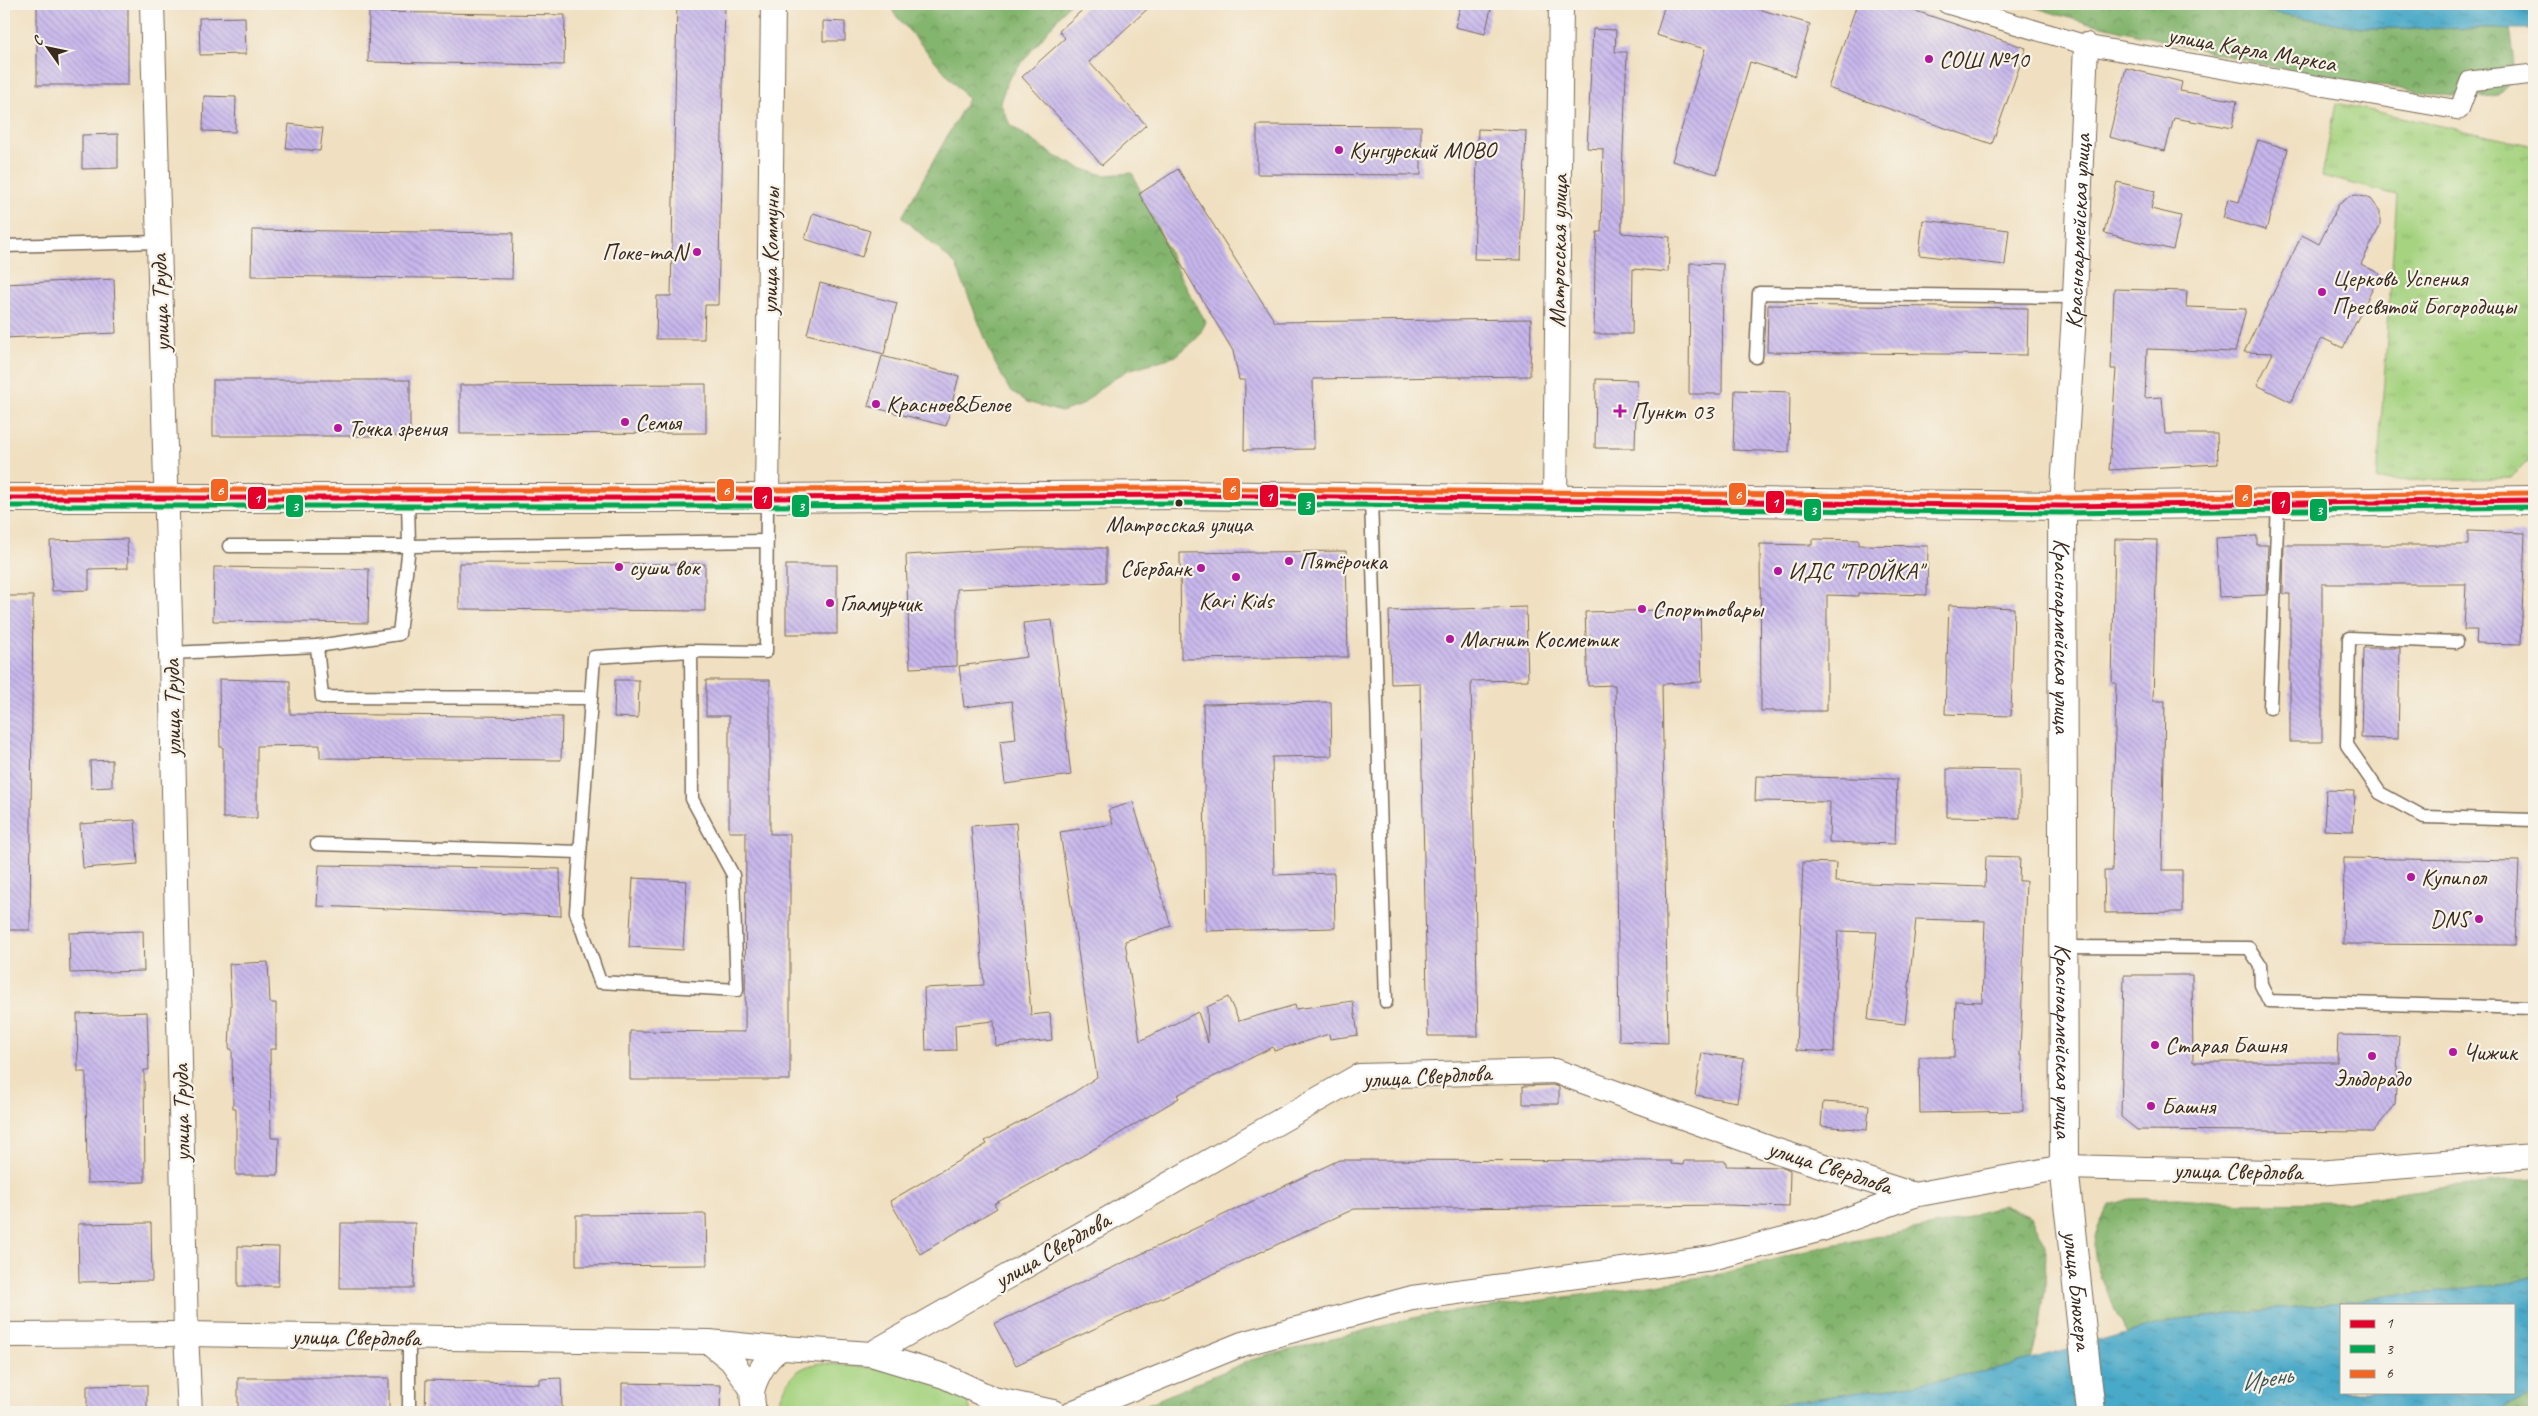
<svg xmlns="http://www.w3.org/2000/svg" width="2538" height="1416" font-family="Caveat,sans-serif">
  <defs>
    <pattern id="forest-crowns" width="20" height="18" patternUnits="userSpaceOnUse" patternTransform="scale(1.25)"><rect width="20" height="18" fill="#84b56e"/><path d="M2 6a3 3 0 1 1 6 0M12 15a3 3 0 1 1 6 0" fill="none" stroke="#6d935a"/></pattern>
    <pattern id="park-tufts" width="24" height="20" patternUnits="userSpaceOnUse" patternTransform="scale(1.25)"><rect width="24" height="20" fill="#a6d380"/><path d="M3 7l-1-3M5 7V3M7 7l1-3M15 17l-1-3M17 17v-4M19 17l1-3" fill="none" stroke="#90b56e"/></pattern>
    <pattern id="water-ripples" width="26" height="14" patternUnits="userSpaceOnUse" patternTransform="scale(1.25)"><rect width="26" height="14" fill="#49a9c8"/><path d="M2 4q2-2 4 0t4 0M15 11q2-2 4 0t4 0" fill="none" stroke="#3e8aa2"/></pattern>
    <pattern id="building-back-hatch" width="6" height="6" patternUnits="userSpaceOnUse" patternTransform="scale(1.25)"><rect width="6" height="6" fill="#c7b7ed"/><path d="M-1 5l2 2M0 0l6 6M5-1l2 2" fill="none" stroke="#a395bf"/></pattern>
  </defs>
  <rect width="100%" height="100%" fill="#f7f3e8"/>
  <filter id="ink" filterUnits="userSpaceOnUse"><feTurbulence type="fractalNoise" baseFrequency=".02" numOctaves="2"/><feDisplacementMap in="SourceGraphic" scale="10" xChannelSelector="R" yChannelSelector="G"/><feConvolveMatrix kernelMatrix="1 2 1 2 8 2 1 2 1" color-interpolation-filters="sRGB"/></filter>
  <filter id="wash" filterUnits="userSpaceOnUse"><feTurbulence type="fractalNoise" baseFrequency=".0096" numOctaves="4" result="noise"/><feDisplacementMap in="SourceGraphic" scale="20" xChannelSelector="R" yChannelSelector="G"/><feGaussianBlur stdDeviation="1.12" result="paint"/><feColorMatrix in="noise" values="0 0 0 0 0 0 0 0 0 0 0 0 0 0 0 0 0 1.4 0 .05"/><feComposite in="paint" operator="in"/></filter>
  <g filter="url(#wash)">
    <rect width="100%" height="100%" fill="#f0e0c1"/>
    <path fill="#a6d380" stroke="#707e4f" d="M821 1363 904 1371 959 1393 968 1402 971 1412H774C787 1386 787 1368 821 1363Z"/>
    <g fill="url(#forest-crowns)" stroke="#607046">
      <polygon points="897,4 1069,4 1008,80 1000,102 1010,125 1055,156 1080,168 1104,175 1132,173 1183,282 1206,322 1198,337 1176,356 1128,370 1103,386 1082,405 1061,412 1027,402 1009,389 995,363 956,265 902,217 968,99 893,12"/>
      <polygon points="2024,4 2225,4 2362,28 2510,29 2514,55 2512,81 2498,95 2471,99 2312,76 2069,18"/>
      <path d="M2534 1178V1276L2510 1283 2170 1321 2127 1333C2115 1307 2094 1274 2094 1245 2094 1231 2104 1216 2110 1205L2130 1199 2179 1198 2241 1203 2344 1202 2413 1191Z"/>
      <polygon points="2003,1205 2032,1218 2046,1245 2045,1291 2039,1330 2031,1359 1976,1374 1730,1412 1129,1412 1251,1360 1421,1316 1611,1291 1720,1274 1821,1247 1945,1224"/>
      <polygon points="2534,1395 2534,1412 2494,1412"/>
    </g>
    <polygon fill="url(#park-tufts)" stroke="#707e4f" points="2336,103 2534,146 2534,450 2528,461 2511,478 2377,481 2397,195 2322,176"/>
    <g fill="url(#water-ripples)" stroke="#426a73" fill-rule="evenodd">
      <polygon points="2225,4 2534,4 2534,29 2362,28"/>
      <path d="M2534 1276V1395L2494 1412H1730L1976 1374 2170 1321 2510 1283ZM2342 1305H2514V1392H2342Z"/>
    </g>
    <g id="blocks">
      <g fill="url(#building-back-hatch)">
        <rect x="37" y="4" width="91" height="81"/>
        <polygon points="677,4 725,4 718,305 705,305 704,339 656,339 657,296 671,296"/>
        <polygon points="1089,4 1153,4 1089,62 1146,125 1102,165 1022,77 1065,38 1059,31"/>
        <polygon points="1461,4 1492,4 1485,34 1455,27"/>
        <polygon points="1665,4 1741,4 1810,24 1795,76 1750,62 1717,174 1672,161 1705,49 1656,35"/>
        <polygon points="1857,4 1895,4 2026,48 1992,144 1828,88"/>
        <polygon points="369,12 565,15 564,65 368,62"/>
        <polygon points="245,17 246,54 200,55 199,18"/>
        <polygon points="823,21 845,22 845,41 823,41"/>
        <polygon points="1593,29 1616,30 1615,52 1627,52 1622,174 1622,233 1670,237 1668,272 1633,269 1632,334 1594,334 1595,259 1597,232 1601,232 1603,149 1587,148"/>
        <polygon points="2126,68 2182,82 2180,91 2237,101 2232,128 2174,118 2165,151 2109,137"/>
        <polygon points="204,96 236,97 235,132 203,131"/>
        <polygon points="289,124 323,128 320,151 286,148"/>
        <polygon points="1257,125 1421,126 1421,175 1257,174"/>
        <polygon points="1478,129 1526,131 1521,260 1474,259"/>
        <polygon points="118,134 118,168 82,169 82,135"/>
        <polygon points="2258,140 2288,149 2266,230 2223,218 2228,199 2239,202"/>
        <polygon points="1178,169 1275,322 1531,319 1530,376 1313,379 1314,449 1244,450 1245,380 1239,380 1233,351 1139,194"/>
        <polygon points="2117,182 2155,191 2151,209 2181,216 2173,250 2104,233"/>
        <polygon points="2357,195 2371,199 2380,211 2380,226 2361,264 2380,274 2343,348 2322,338 2291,402 2257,385 2273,353 2244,352 2302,235 2319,244 2338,205 2350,196"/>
        <polygon points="813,213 870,231 862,257 805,239"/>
        <polygon points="1923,220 2009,230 2005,265 1919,255"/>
        <polygon points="252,230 513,233 512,279 251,276"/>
        <polygon points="1690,263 1723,264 1722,394 1689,394"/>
        <polygon points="114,279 116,333 4,338 4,284"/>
        <polygon points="820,283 897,303 884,354 807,334"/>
        <polygon points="2114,289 2187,291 2186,307 2246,309 2235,352 2147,349 2145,398 2162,397 2165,434 2217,434 2218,464 2109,470 2116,369 2111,369"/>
        <polygon points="1768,305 2028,308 2027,355 1767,352"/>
        <polygon points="882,356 959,376 946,426 868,406"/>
        <polygon points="1596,379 1637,380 1635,448 1595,448"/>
        <rect x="213" y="380" width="197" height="56"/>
        <polygon points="706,384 706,433 460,434 460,385"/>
        <polygon points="1735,390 1790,392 1789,452 1733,450"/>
        <polygon points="2468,531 2525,533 2521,644 2476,643 2477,630 2464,630 2466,584 2322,584 2322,742 2290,742 2290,594 2283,594 2284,545 2468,545"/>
        <polygon points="2257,536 2257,545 2268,545 2266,595 2219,597 2216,538"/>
        <polygon points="127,539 128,568 89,569 89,590 52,591 50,541"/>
        <polygon points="1812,539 1859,540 1859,545 1928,546 1927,595 1858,593 1858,596 1827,595 1827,711 1761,711 1760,544 1812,545"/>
        <polygon points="2115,539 2157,540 2153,701 2165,701 2162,870 2182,870 2182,912 2105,913 2104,871 2112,871 2116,683 2112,683"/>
        <polygon points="1023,548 1106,548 1106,582 957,589 957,666 910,668 906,555"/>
        <polygon points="1346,551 1348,657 1181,659 1180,553"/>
        <polygon points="459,563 705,564 705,611 459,609"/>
        <rect x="786" y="565" width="51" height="69"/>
        <polygon points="214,567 369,569 368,623 213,621"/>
        <polygon points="4,596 33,596 30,930 4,930"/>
        <polygon points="1949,605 2014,608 2011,716 1945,714"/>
        <polygon points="1526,607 1528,680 1471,681 1478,1036 1428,1036 1420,683 1391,684 1389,611"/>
        <polygon points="1700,609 1702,682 1662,684 1668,1043 1619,1041 1615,685 1588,686 1585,612"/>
        <polygon points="1052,620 1071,775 1005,784 1000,741 1016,739 1012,701 964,707 959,666 1027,657 1023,623"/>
        <polygon points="2363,648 2400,648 2398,739 2361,738"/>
        <polygon points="219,679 290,681 290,714 562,717 561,760 320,758 320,745 257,746 257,818 223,818 223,747 220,747"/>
        <polygon points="615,680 639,680 638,718 614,717"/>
        <polygon points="706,680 770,680 770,834 790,834 790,1080 630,1080 630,1031 745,1032 746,832 729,832 729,716 706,716"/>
        <polygon points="1331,702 1332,756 1272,757 1274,875 1334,873 1335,928 1206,931 1203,704"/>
        <polygon points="112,760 112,787 91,788 90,761"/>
        <polygon points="1947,769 2020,770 2020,818 1947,817"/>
        <polygon points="1756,776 1897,779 1895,844 1829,842 1830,802 1755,801"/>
        <polygon points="2326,790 2355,791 2353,831 2324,830"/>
        <polygon points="1133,802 1171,926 1125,941 1140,1041 1198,1012 1208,1043 1207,1007 1228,997 1239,1021 1295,1005 1296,1009 1353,1001 1358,1035 1330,1039 1329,1034 1274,1051 1273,1047 1177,1095 1179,1098 1082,1156 994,1204 997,1208 920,1254 890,1201 987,1144 985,1141 1073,1093 1097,1077 1060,832 1113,824 1108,810"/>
        <polygon points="135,820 138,864 83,868 80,824"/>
        <polygon points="1016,823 1031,1015 1050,1013 1052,1040 996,1046 994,1021 955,1025 956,1050 926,1051 924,988 984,985 971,826"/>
        <polygon points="1986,856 2020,857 2019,881 2026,881 2020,1056 2022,1056 2023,1111 1920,1113 1919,1057 1954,1057 1956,1001 1982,1002 1985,921 1916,919 1905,1024 1868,1020 1877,932 1838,931 1834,1052 1796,1050 1803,862 1836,863 1835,882 1985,887"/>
        <polygon points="2344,858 2519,861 2515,945 2343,944"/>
        <polygon points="319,865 560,869 561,916 317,906"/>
        <polygon points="633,878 687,881 683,950 629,947"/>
        <polygon points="143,931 144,971 70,973 69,933"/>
        <polygon points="268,962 270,1003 276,1003 276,1049 270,1049 271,1138 279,1138 278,1175 236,1175 236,1108 233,1108 232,1049 229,1049 231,1004 229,964"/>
        <polygon points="2124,975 2192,975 2193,1062 2337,1062 2338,1035 2399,1036 2395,1105 2373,1132 2137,1130 2121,1117"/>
        <polygon points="147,1012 149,1070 144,1070 145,1182 87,1183 86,1072 78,1072 77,1014"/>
        <polygon points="1702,1053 1744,1059 1737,1102 1695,1095"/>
        <polygon points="1553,1085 1559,1087 1559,1104 1523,1104 1523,1086"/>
        <polygon points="1823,1102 1869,1105 1867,1130 1821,1126"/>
        <polygon points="1339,1160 1671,1161 1671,1164 1683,1165 1684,1161 1726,1161 1726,1166 1783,1167 1790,1170 1789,1207 1727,1205 1354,1209 1016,1365 994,1324"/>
        <polygon points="706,1214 707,1265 576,1266 576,1215"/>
        <polygon points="151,1223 152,1281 79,1282 78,1224"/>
        <polygon points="341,1223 415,1223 414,1288 340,1288"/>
        <polygon points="238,1246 279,1247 278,1286 238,1286"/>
        <rect x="238" y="1378" width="151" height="34"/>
        <polygon points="561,1378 562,1408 532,1409 532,1412 425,1412 426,1380 539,1384 539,1379"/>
        <polygon points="622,1383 721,1385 720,1412 622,1412"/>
        <polygon points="147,1385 147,1412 87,1412 87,1386"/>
      </g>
    </g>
  </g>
  <g filter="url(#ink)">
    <use href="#blocks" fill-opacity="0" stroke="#7a6a57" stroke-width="1"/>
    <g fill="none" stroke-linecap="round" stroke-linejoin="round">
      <g stroke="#7a6a57" stroke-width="15">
        <g id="service">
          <polyline points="4,246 159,242"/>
          <polyline points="1756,357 1759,293 2075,297"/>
          <polyline points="1371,497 1386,1002"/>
          <polyline points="229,546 409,546 408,499"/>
          <polyline points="2457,642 2349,638 2347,745 2380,793 2424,817 2534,820"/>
          <polyline points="691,651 594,657 576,912 600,982 737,990 733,875 692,799 691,651 766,652 767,498"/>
          <polyline points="171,653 317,646"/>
          <polyline points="591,698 322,697 317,646 399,634 409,546 767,541"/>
          <polyline points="2270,708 2278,503"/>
          <polyline points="317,844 580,852"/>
          <polyline points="2063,947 2249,948 2260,965 2261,985 2269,1001 2534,1008"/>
          <polyline points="409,1412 409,1337"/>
        </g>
      </g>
      <g stroke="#7a6a57" stroke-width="21">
        <polyline id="pedestrian" points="1947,4 2086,45 2459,110 2470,81 2534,74"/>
      </g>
      <g stroke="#7a6a57" stroke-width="26">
        <g id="minor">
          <polyline points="152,4 171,653 186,1334 190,1412"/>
          <polyline points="767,498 773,4"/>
          <polyline points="1555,499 1561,4"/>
          <path id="s1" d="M2062 506 2075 297 2086 45"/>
          <polyline points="4,1335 186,1334 709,1342 779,1349"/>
          <polyline points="709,1342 731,1360 752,1389"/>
          <polyline points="871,1354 1359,1076 1555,1071 1777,1151 1914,1195"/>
          <polyline points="993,1399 1053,1412"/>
          <path d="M754 1412C753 1405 751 1395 753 1388 757 1374 770 1351 784 1348L871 1354 944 1376 993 1399 1003 1412"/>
          <polyline points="1074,1412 1242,1344 1412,1298 1712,1258 1822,1229 1914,1195 2064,1167 2317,1173 2534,1156"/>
        </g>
      </g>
      <g stroke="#7a6a57" stroke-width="30">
        <g id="tertiary">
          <polyline points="4,498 767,498 1177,495 2062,506 2534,500"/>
          <path id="s2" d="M2062 506 2064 1167 2091 1412"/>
        </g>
      </g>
      <use href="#service" stroke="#fff" stroke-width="12"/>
      <use href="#pedestrian" stroke="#fff" stroke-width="19"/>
      <use href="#minor" stroke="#fff" stroke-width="24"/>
      <use href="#tertiary" stroke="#fff" stroke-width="28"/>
      <g stroke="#f7f3e8" stroke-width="9">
        <polyline id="bus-1" points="4,498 767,498 1177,495 2062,506 2534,500"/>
      </g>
      <g stroke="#f7f3e8" stroke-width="9">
        <polyline id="bus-2" points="4,506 767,506 1177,503 2062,513 2534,507"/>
      </g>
      <g stroke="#f7f3e8" stroke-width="9">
        <polyline id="bus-3" points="4,490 767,490 1177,488 2062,498 2534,493"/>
      </g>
      <use href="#bus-1" stroke="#e4002b" stroke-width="5"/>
      <use href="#bus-2" stroke="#00a651" stroke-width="5"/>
      <use href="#bus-3" stroke="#f26522" stroke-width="5"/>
    </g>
  </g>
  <g fill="#b5179e" stroke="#f7f3e8" stroke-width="2">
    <circle cx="1929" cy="59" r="5"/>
    <circle cx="1339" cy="150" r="5"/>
    <circle cx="697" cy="252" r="5"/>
    <circle cx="2322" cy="292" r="5"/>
    <circle cx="876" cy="404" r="5"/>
    <path d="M1617.5 403.5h5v5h5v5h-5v5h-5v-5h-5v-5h5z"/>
    <circle cx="625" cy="422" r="5"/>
    <circle cx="338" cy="428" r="5"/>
    <circle cx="1289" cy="561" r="5"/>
    <circle cx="619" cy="567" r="5"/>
    <circle cx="1201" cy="568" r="5"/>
    <circle cx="1778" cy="571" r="5"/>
    <circle cx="1236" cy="577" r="5"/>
    <circle cx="830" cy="603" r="5"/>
    <circle cx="1642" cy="609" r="5"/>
    <circle cx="1450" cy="639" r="5"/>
    <circle cx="2411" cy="877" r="5"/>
    <circle cx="2479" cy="919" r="5"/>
    <circle cx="2155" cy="1045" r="5"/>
    <circle cx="2453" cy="1052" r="5"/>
    <circle cx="2372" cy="1056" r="5"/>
    <circle cx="2151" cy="1106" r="5"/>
  </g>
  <circle fill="#3b2a1e" stroke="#f7f3e8" stroke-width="2" cx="1179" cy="503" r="4.5"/>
  <g text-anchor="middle" stroke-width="4.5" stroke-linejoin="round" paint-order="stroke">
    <g font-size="23" fill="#3b2a1e" stroke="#f7f3e8">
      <text x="1179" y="532">Матросская улица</text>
    </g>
    <g font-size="24" fill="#3b2a1e" stroke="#f7f3e8">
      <text transform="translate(2252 49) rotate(10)" y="8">улица Карла Маркса</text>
      <text dy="8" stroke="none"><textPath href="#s1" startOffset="275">Красноармейская улица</textPath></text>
      <text transform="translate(770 251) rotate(-89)" y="8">улица Коммуны</text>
      <text transform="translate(1558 251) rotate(-89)" y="8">Матросская улица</text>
      <text transform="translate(160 303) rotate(-92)" y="8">улица Труда</text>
      <text dy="8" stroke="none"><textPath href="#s2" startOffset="130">Красноармейская улица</textPath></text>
      <text transform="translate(172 708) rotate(-91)" y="8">улица Труда</text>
      <text dy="8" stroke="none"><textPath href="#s2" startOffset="535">Красноармейская улица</textPath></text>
      <text transform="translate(1427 1076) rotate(-3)" y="8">улица Свердлова</text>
      <text transform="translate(181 1113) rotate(-91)" y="8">улица Труда</text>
      <text transform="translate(1830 1167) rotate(18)" y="8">улица Свердлова</text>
      <text transform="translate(2238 1171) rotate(1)" y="8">улица Свердлова</text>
      <text transform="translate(1052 1250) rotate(-30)" y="8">улица Свердлова</text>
      <text dy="8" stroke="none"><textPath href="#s2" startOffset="785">улица Блюхера</textPath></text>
      <text transform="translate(356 1337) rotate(1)" y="8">улица Свердлова</text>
    </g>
    <g font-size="24" fill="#3b2a1e" stroke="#f7f3e8" text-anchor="start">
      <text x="1939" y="67">СОШ №10</text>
      <text x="1349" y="158">Кунгурский МОВО</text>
      <text x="687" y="260" text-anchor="end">Поке-maN</text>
      <text x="2332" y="286">Церковь Успения<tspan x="2332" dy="28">Пресвятой Богородицы</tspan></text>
      <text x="886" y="412">Красное&amp;Белое</text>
      <text x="1631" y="419">Пункт 03</text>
      <text x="635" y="430">Семья</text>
      <text x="348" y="436">Точка зрения</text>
      <text x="1299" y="569">Пятёрочка</text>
      <text x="629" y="575">суши вок</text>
      <text x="1191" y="576" text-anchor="end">Сбербанк</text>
      <text x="1788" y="579">ИДС "ТРОЙКА"</text>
      <text x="1236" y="608" text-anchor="middle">Kari Kids</text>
      <text x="840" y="611">Гламурчик</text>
      <text x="1652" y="617">Спорттовары</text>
      <text x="1460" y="647">Магнит Косметик</text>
      <text x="2421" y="885">Купипол</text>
      <text x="2469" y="927" text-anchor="end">DNS</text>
      <text x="2165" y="1053">Старая Башня</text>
      <text x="2463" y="1060">Чижик</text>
      <text x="2372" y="1086" text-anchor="middle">Эльдорадо</text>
      <text x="2161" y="1114">Башня</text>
    </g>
    <g font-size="25" font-style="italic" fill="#40565a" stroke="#f7f3e8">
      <text transform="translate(2266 1378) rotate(-10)" y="9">Ирень</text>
    </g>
  </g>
  <g stroke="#f7f3e8" stroke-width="2">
    <rect x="1222" y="477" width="19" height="24" rx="5" fill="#f26522"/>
    <rect x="210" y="478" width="19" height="24" rx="5" fill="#f26522"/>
    <rect x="716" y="478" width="19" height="24" rx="5" fill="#f26522"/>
    <rect x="1728" y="482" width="19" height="24" rx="5" fill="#f26522"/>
    <rect x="2234" y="484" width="19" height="24" rx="5" fill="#f26522"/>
    <rect x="1259" y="484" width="20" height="24" rx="5" fill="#e4002b"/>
    <rect x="247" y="486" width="20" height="24" rx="5" fill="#e4002b"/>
    <rect x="753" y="486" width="20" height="24" rx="5" fill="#e4002b"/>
    <rect x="1765" y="490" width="20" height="24" rx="5" fill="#e4002b"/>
    <rect x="2271" y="491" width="20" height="24" rx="5" fill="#e4002b"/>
    <rect x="1297" y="492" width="19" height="24" rx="5" fill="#00a651"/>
    <rect x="791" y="494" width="19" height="24" rx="5" fill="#00a651"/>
    <rect x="285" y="494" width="19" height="24" rx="5" fill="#00a651"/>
    <rect x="2309" y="498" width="19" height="24" rx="5" fill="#00a651"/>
    <rect x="1803" y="498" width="19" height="24" rx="5" fill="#00a651"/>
  </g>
  <g font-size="14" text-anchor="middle" font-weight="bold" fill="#fff">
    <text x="1232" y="493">6</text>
    <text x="220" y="495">6</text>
    <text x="726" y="495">6</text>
    <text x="1738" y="499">6</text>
    <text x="2244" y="501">6</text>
    <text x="1269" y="501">1</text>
    <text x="257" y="503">1</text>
    <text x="763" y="503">1</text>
    <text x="1775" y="507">1</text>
    <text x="2281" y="508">1</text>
    <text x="1307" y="509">3</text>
    <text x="801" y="511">3</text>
    <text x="295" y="511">3</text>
    <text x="2319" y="515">3</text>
    <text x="1813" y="515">3</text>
  </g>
  <rect width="2538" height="1416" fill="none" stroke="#f7f3e8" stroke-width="20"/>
  <rect x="2340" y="1304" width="175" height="90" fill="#f7f3e8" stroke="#aca397"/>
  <rect x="2350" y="1320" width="25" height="8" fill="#e4002b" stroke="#aca397"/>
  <text x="2386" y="1328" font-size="15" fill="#3b2a1e">1</text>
  <rect x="2350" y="1345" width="25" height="8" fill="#00a651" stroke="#aca397"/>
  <text x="2386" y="1354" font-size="15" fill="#3b2a1e">3</text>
  <rect x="2350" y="1370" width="25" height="8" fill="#f26522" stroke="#aca397"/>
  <text x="2386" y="1378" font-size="15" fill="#3b2a1e">6</text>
  <g transform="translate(48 48) rotate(303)" stroke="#f7f3e8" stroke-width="4" paint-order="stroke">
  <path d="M0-4L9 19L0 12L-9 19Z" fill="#3b2a1e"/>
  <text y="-8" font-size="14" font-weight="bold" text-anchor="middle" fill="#3b2a1e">С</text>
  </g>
</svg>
